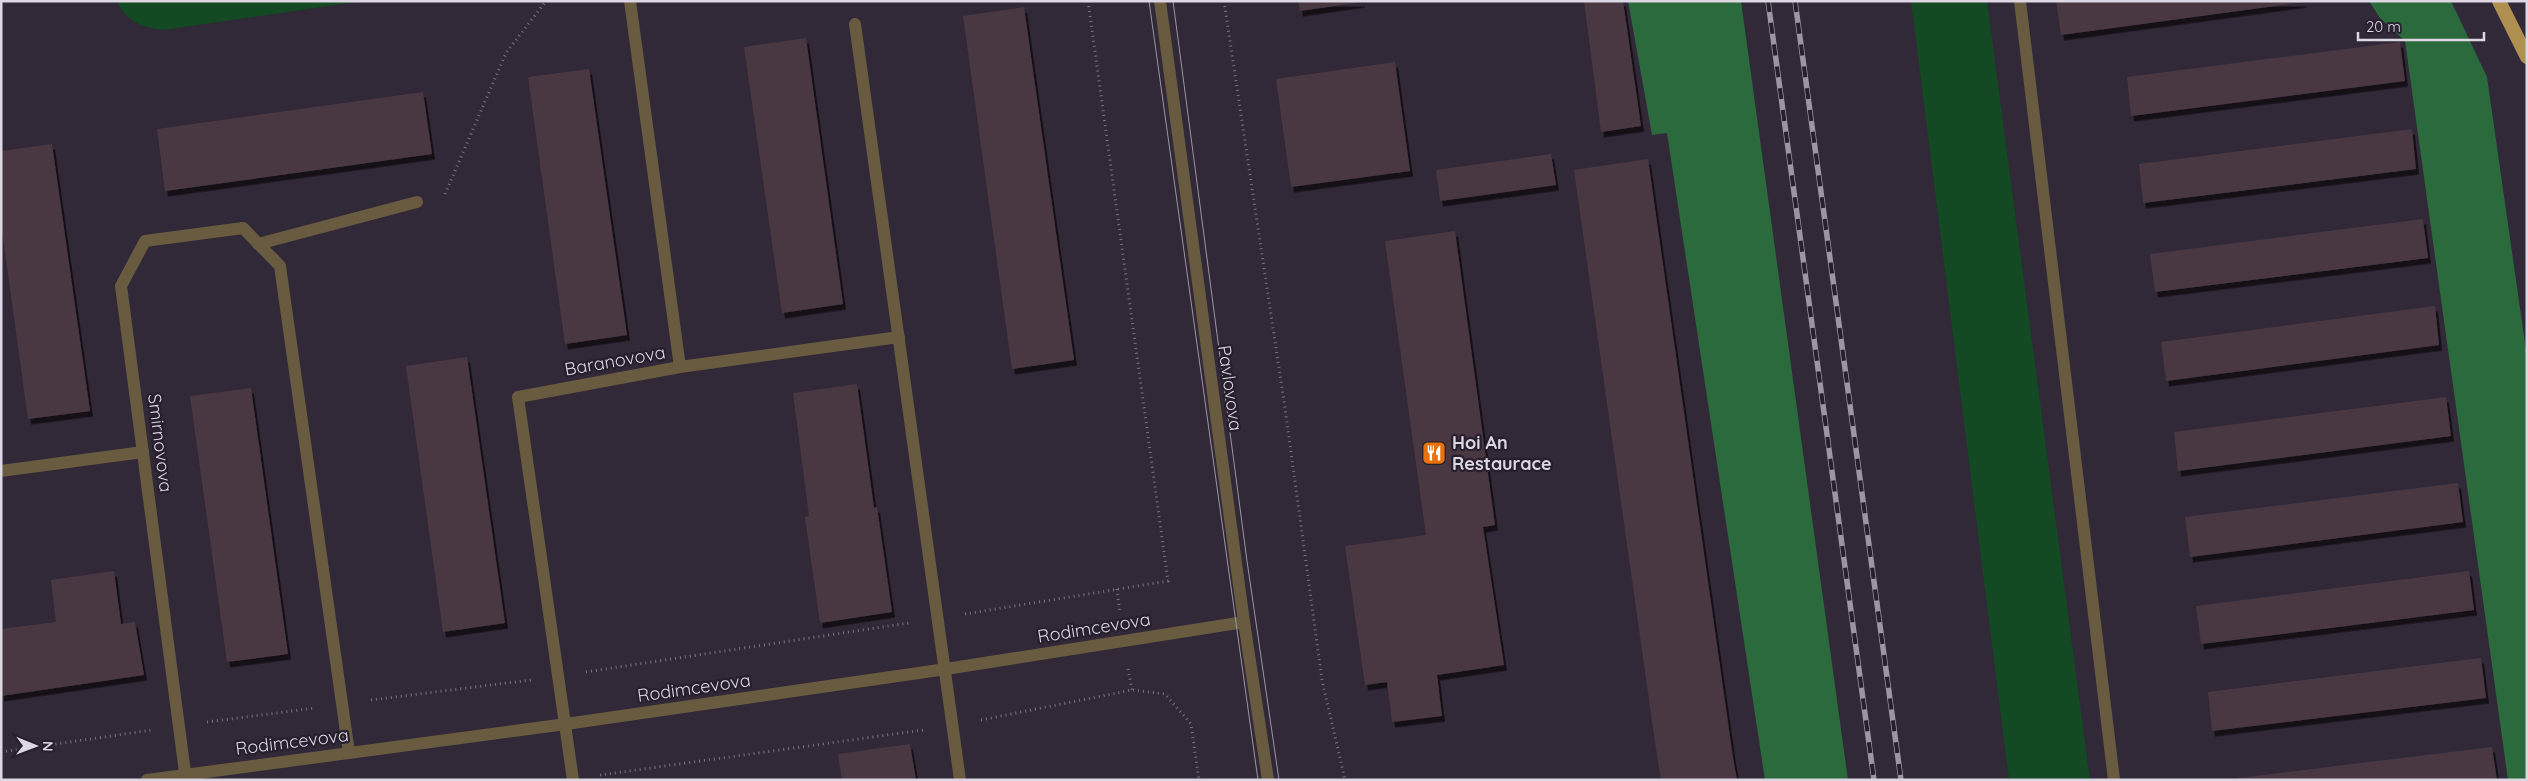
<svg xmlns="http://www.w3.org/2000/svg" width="2528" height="781" font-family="Quicksand,sans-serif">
  <defs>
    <filter id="shadow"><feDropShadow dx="3" dy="5.5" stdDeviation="0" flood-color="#0009"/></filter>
  </defs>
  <rect width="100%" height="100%" fill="#312838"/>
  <g fill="#134923">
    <path d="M117 1H363L164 30C143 28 126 22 117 1Z"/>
    <polygon points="1911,1 1987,1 2090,780 2009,780"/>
  </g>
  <g fill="#2b6a3c">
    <polygon points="1628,1 1741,1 1848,780 1765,780 1667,133 1652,135"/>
    <polygon points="2369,1 2451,1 2487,77 2527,357 2527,780 2508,780 2405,41 2380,18"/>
  </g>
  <g fill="#4a3843" filter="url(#shadow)">
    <polygon points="1298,1 1362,1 1362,2 1300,11"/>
    <polygon points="1584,1 1623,1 1641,126 1601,132"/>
    <polygon points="2056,1 2304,1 2304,2 2061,35"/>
    <polygon points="1024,7 1074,360 1012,369 963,16"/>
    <polygon points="806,38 843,304 782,313 744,47"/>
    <polygon points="2400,42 2405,81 2131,116 2127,77"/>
    <polygon points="1395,62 1410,171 1291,187 1276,79"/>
    <polygon points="589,69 627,335 565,344 528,77"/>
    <polygon points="423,92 432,154 165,191 157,129"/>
    <polygon points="2412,129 2416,169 2143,203 2139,164"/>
    <polygon points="52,144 90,411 28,419 1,223 1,151"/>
    <polygon points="1551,154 1556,185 1440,201 1436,170"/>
    <polygon points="1648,159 1733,758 1737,780 1661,780 1655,742 1574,170"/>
    <polygon points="2423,219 2428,258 2155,292 2150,254"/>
    <polygon points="1455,231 1495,525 1483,527 1504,665 1437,675 1442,716 1392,722 1387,682 1365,685 1345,546 1426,535 1385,241"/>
    <polygon points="2435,306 2439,345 2166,381 2161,342"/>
    <polygon points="467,357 505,623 443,632 406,366"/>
    <polygon points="857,384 874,508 877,507 892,612 820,623 805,517 809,516 793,393"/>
    <polygon points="251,388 288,654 227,662 190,396"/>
    <polygon points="2446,397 2451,436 2178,471 2174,432"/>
    <polygon points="2458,483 2463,522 2190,557 2185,517"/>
    <polygon points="114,571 121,624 135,622 144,675 1,696 1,629 56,622 51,580"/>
    <polygon points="2469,571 2474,610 2201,644 2196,606"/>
    <polygon points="2481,658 2486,698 2212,731 2208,692"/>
    <polygon points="910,744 916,780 842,780 838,754"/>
    <polygon points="2492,747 2497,780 2238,780 2238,778"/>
  </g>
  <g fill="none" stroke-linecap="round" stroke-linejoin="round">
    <g stroke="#7a7381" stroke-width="3" stroke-dasharray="1 4" stroke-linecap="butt">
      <polyline points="1224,1 1285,408 1322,680 1345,780"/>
      <polyline points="445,194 506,53 546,1"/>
      <polyline points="1117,589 1120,613"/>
      <polyline points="965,614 1168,581 1088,1"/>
      <polyline points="1128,669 1132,690"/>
      <polyline points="586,672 909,623"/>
      <polyline points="371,700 531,680"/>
      <polyline points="981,720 1132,690 1165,694 1191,724 1199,780"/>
      <polyline points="207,722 315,708"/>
      <polyline points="1,752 152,730"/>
      <polyline points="600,775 923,730"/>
    </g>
    <g stroke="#695b40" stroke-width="12">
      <polyline points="1160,1 1244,622 1268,780"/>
      <polyline points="2020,1 2114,780"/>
      <polyline points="855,24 960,780"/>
      <polyline points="258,244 417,202"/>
      <polyline points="680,367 899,337"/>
      <polyline points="1,471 143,452"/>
      <polyline points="147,780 566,724 946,669 1244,622"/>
      <polyline points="186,780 121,286 145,241 243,228 280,266 349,753"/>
      <polyline points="573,780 518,397 680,367 630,1"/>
    </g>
    <polyline stroke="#b09051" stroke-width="14" points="2499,1 2527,57"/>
    <g stroke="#9c96a2" stroke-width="1">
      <polyline points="1149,1 1258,780"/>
      <polyline points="1173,1 1247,561 1279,780"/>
    </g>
    <g stroke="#9c96a2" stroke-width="5.5">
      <g id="rail">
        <polyline points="1768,1 1874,780"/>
        <polyline points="1795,1 1901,780"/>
      </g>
    </g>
    <use href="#rail" stroke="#271f2e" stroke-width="4" stroke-dasharray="11" stroke-linecap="butt"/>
  </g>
  <defs>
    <g id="restaurant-square" transform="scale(1.25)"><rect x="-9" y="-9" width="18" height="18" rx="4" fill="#e8710a" stroke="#271f2e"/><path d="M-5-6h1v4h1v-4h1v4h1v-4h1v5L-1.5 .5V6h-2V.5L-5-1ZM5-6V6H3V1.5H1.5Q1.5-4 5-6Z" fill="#fff"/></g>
  </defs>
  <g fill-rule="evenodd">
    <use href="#restaurant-square" x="1434" y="453"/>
  </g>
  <g text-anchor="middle" stroke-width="4.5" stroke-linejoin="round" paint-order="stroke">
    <g font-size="18" fill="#dcd7e2" stroke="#271f2e">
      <text transform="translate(615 361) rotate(-10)" y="6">Baranovova</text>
      <text transform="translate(1230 388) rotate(82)" y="6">Pavlovova</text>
      <text transform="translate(160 443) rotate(83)" y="6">Smirnovova</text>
      <text transform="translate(1094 628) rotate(-9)" y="6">Rodimcevova</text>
      <text transform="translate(694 688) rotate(-8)" y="6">Rodimcevova</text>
      <text transform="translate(292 742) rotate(-7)" y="6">Rodimcevova</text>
    </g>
    <g font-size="18" font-weight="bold" fill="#dcd7e2" stroke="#271f2e" text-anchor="start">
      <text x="1452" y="449">Hoi An<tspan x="1452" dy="21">Restaurace</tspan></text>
    </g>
  </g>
  <rect width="2528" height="781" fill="none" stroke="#dcd7e2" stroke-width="5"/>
  <g transform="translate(35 746) rotate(91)" stroke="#271f2e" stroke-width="4" paint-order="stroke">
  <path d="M0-4L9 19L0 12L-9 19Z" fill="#dcd7e2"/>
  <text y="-8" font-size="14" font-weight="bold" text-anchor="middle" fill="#dcd7e2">N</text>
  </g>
  <path d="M2358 32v8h126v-8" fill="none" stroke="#dcd7e2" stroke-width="2.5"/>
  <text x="2366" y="32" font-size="15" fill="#dcd7e2" stroke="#271f2e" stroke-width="4" paint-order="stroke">20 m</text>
</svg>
